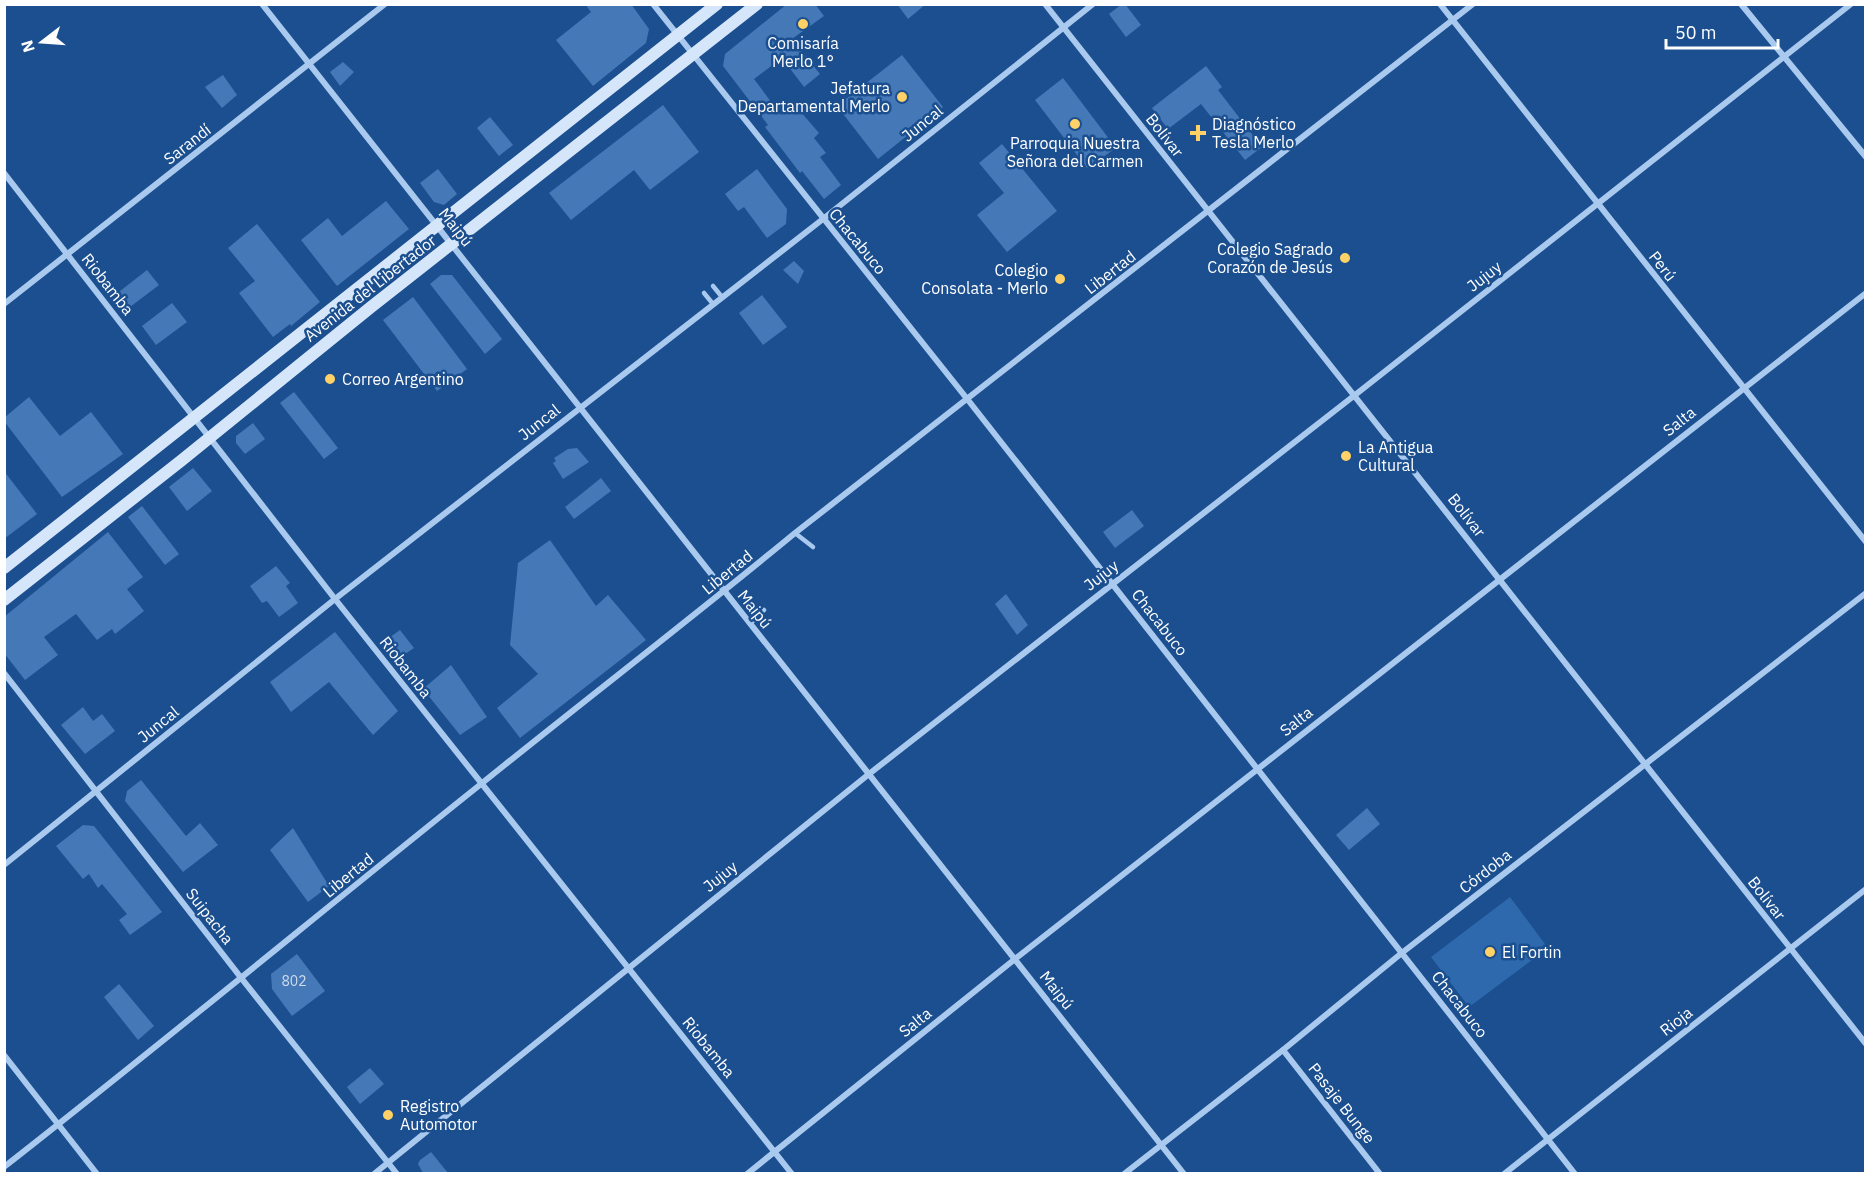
<svg xmlns="http://www.w3.org/2000/svg" width="1870" height="1178" font-family="'IBM Plex Sans',sans-serif">
  <rect width="100%" height="100%" fill="#1b4f8f"/>
  <polygon fill="#2e69ad" points="1510,897 1548,948 1469,1007 1431,957"/>
  <g fill="#4478b7">
    <polygon points="585,4 631,4 649,29 646,43 593,86 556,40 591,12"/>
    <polygon points="787,4 815,4 824,16 792,39 820,74 804,87 782,58 754,79 781,115 794,104 819,133 814,138 826,153 820,157 841,185 824,199 802,171 800,173 765,127 768,125 723,66 725,54"/>
    <polygon points="897,4 926,4 908,19"/>
    <polygon points="1122,4 1125,4 1141,25 1126,37 1109,14"/>
    <polygon points="902,55 943,107 878,159 837,106"/>
    <polygon points="343,62 354,72 340,86 330,72"/>
    <polygon points="1206,66 1222,87 1218,90 1262,147 1245,160 1201,104 1168,129 1152,108"/>
    <polygon points="223,75 237,95 222,108 205,87"/>
    <polygon points="1063,78 1116,148 1087,168 1035,100"/>
    <polygon points="663,105 699,152 650,190 634,170 571,220 549,193"/>
    <polygon points="490,117 513,145 499,156 477,128"/>
    <polygon points="1002,144 1057,211 1007,252 977,215 1004,193 979,163"/>
    <polygon points="438,169 457,194 444,205 434,202 420,183"/>
    <polygon points="757,169 787,209 786,224 767,238 744,207 738,211 725,194"/>
    <polygon points="386,201 409,229 337,286 301,240 328,218 342,236"/>
    <polygon points="257,224 320,302 291,326 290,324 273,337 239,293 255,281 228,248"/>
    <polygon points="794,261 804,271 798,284 783,270"/>
    <polygon points="147,270 159,285 126,310 115,295"/>
    <polygon points="441,275 452,275 502,339 485,354 430,284"/>
    <polygon points="762,295 787,327 763,345 739,313"/>
    <polygon points="413,297 467,369 437,391 383,320"/>
    <polygon points="172,303 187,322 156,345 142,326"/>
    <polygon points="294,392 338,448 324,459 280,403"/>
    <polygon points="29,397 60,436 91,412 123,454 62,497 4,421 4,418"/>
    <polygon points="253,423 265,439 245,454 236,443 236,436"/>
    <polygon points="577,448 589,462 563,479 553,463 556,461 554,458 568,449"/>
    <polygon points="193,468 212,491 187,511 169,487"/>
    <polygon points="4,471 37,514 4,539"/>
    <polygon points="601,478 611,491 574,519 565,507"/>
    <polygon points="142,506 179,554 165,565 128,517"/>
    <polygon points="1132,510 1144,526 1115,548 1103,532"/>
    <polygon points="108,532 143,577 127,589 144,611 115,634 112,629 97,640 76,614 44,637 58,655 25,680 4,653 4,617"/>
    <polygon points="550,540 596,606 608,595 646,640 520,738 497,708 538,674 510,645 518,563"/>
    <polygon points="276,566 290,583 286,586 298,603 279,617 267,601 262,603 250,586"/>
    <polygon points="1006,594 1028,625 1017,635 995,604"/>
    <polygon points="400,630 414,648 399,658 386,640"/>
    <polygon points="335,632 398,711 373,735 329,682 291,712 270,682"/>
    <polygon points="451,665 487,717 460,735 423,689"/>
    <polygon points="83,707 93,721 102,714 115,731 85,754 61,725"/>
    <polygon points="141,780 186,836 200,823 218,845 183,872 125,801 127,791"/>
    <polygon points="1367,808 1380,824 1349,850 1336,835"/>
    <polygon points="83,825 94,826 162,912 130,935 119,920 127,914 102,884 98,888 89,874 83,879 56,846"/>
    <polygon points="293,828 329,886 308,902 270,850"/>
    <polygon points="297,954 325,991 292,1016 272,989 271,974"/>
    <polygon points="119,984 154,1026 138,1040 104,997"/>
    <polygon points="370,1068 384,1084 360,1104 347,1087"/>
    <polygon points="431,1152 448,1173 423,1173 418,1164 420,1160"/>
  </g>
  <g fill="none" stroke-linecap="round" stroke-linejoin="round">
    <g stroke="#a9c9ee" stroke-width="4.5">
      <polyline points="713,286 722,297"/>
      <polyline points="704,293 713,304"/>
      <polyline points="795,533 813,547"/>
      <polyline points="750,624 764,610"/>
    </g>
    <g stroke="#a9c9ee" stroke-width="6">
      <polyline points="262,4 1184,1174"/>
      <polyline points="653,4 968,400 1575,1174"/>
      <polyline points="1045,4 1866,1044"/>
      <polyline points="1440,4 1866,542"/>
      <polyline points="1741,4 1866,157"/>
      <polyline points="4,173 335,599 792,1174"/>
      <polyline points="4,304 385,4"/>
      <polyline points="4,673 242,979 397,1174"/>
      <polyline points="4,865 335,599 823,219 1093,4"/>
      <polyline points="1283,1050 1380,1174"/>
      <polyline points="4,1055 97,1174"/>
      <path d="M4 1167C165 1041 322 911 481 784 585 700 692 618 795 533L1473 4"/>
      <polyline points="374,1174 869,774 1355,395 1851,4"/>
      <polyline points="747,1174 1015,959 1866,293"/>
      <polyline points="1124,1174 1283,1050 1403,952 1866,593"/>
      <polyline points="1504,1174 1866,889"/>
    </g>
    <g stroke="#d6e6fa" stroke-width="12">
      <polyline points="4,568 717,4"/>
      <polyline points="4,600 182,460 371,307 757,4"/>
    </g>
  </g>
  <g fill="#ffd166" stroke="#1b4f8f" stroke-width="2">
    <circle cx="803" cy="24" r="6"/>
    <circle cx="902" cy="97" r="6"/>
    <circle cx="1075" cy="124" r="6"/>
    <path d="M1195 124h6v6h6v6h-6v6h-6v-6h-6v-6h6z"/>
    <circle cx="1345" cy="258" r="6"/>
    <circle cx="1060" cy="279" r="6"/>
    <circle cx="330" cy="379" r="6"/>
    <circle cx="1346" cy="456" r="6"/>
    <circle cx="1490" cy="952" r="6"/>
    <circle cx="388" cy="1115" r="6"/>
  </g>
  <g text-anchor="middle" stroke-width="5" stroke-linejoin="round" paint-order="stroke">
    <g font-size="14" fill="#d0dded">
      <text x="294" y="986">802</text>
    </g>
    <g font-size="16" fill="#fff" stroke="#1b4f8f" text-anchor="start">
      <text x="803" y="49" text-anchor="middle">Comisaría<tspan x="803" dy="18">Merlo 1°</tspan></text>
      <text x="890" y="94" text-anchor="end">Jefatura<tspan x="890" dy="18">Departamental Merlo</tspan></text>
      <text x="1212" y="130">Diagnóstico<tspan x="1212" dy="18">Tesla Merlo</tspan></text>
      <text x="1075" y="149" text-anchor="middle">Parroquia Nuestra<tspan x="1075" dy="18">Señora del Carmen</tspan></text>
      <text x="1333" y="255" text-anchor="end">Colegio Sagrado<tspan x="1333" dy="18">Corazón de Jesús</tspan></text>
      <text x="1048" y="276" text-anchor="end">Colegio<tspan x="1048" dy="18">Consolata - Merlo</tspan></text>
      <text x="342" y="385">Correo Argentino</text>
      <text x="1358" y="453">La Antigua<tspan x="1358" dy="18">Cultural</tspan></text>
      <text x="1502" y="958">El Fortin</text>
      <text x="400" y="1112">Registro<tspan x="400" dy="18">Automotor</tspan></text>
    </g>
    <g font-size="16" fill="#fff" stroke="#1b4f8f">
      <text transform="translate(922 123) rotate(-39)" y="6">Juncal</text>
      <text transform="translate(1165 135) rotate(52)" y="6">Bolívar</text>
      <text transform="translate(187 144) rotate(-38)" y="6">Sarandí</text>
      <text transform="translate(456 227) rotate(52)" y="6">Maipú</text>
      <text transform="translate(858 241) rotate(51)" y="6">Chacabuco</text>
      <text transform="translate(1663 266) rotate(52)" y="6">Perú</text>
      <text transform="translate(1110 272) rotate(-38)" y="6">Libertad</text>
      <text transform="translate(1484 276) rotate(-38)" y="6">Jujuy</text>
      <text transform="translate(108 284) rotate(52)" y="6">Riobamba</text>
      <text transform="translate(370 288) rotate(-38)" y="6">Avenida del Libertador</text>
      <text transform="translate(1679 421) rotate(-38)" y="6">Salta</text>
      <text transform="translate(539 422) rotate(-38)" y="6">Juncal</text>
      <text transform="translate(1467 515) rotate(52)" y="6">Bolívar</text>
      <text transform="translate(727 572) rotate(-39)" y="6">Libertad</text>
      <text transform="translate(1101 575) rotate(-38)" y="6">Jujuy</text>
      <text transform="translate(755 609) rotate(52)" y="6">Maipú</text>
      <text transform="translate(1160 622) rotate(52)" y="6">Chacabuco</text>
      <text transform="translate(406 667) rotate(52)" y="6">Riobamba</text>
      <text transform="translate(1296 721) rotate(-38)" y="6">Salta</text>
      <text transform="translate(158 724) rotate(-39)" y="6">Juncal</text>
      <text transform="translate(1485 871) rotate(-38)" y="6">Córdoba</text>
      <text transform="translate(348 875) rotate(-39)" y="6">Libertad</text>
      <text transform="translate(720 876) rotate(-39)" y="6">Jujuy</text>
      <text transform="translate(1767 898) rotate(52)" y="6">Bolívar</text>
      <text transform="translate(210 916) rotate(52)" y="6">Suipacha</text>
      <text transform="translate(1057 990) rotate(52)" y="6">Maipú</text>
      <text transform="translate(1460 1004) rotate(52)" y="6">Chacabuco</text>
      <text transform="translate(1676 1021) rotate(-38)" y="6">Rioja</text>
      <text transform="translate(915 1022) rotate(-39)" y="6">Salta</text>
      <text transform="translate(709 1047) rotate(51)" y="6">Riobamba</text>
      <text transform="translate(1342 1103) rotate(52)" y="6">Pasaje Bunge</text>
    </g>
  </g>
  <rect width="1870" height="1178" fill="none" stroke="#ffffff" stroke-width="12"/>
  <g transform="translate(42 42) rotate(253)" stroke="#1b4f8f" stroke-width="4.5" paint-order="stroke">
  <path d="M0-4.5L10 22L0 15L-10 22Z" fill="#ffffff"/>
  <text y="-9" font-size="16" font-weight="bold" text-anchor="middle" fill="#ffffff">N</text>
  </g>
  <path d="M1666 39v9h112v-9" fill="none" stroke="#ffffff" stroke-width="3"/>
  <text x="1675" y="39" font-size="18" fill="#ffffff" stroke="#1b4f8f" stroke-width="4.5" paint-order="stroke">50 m</text>
</svg>
